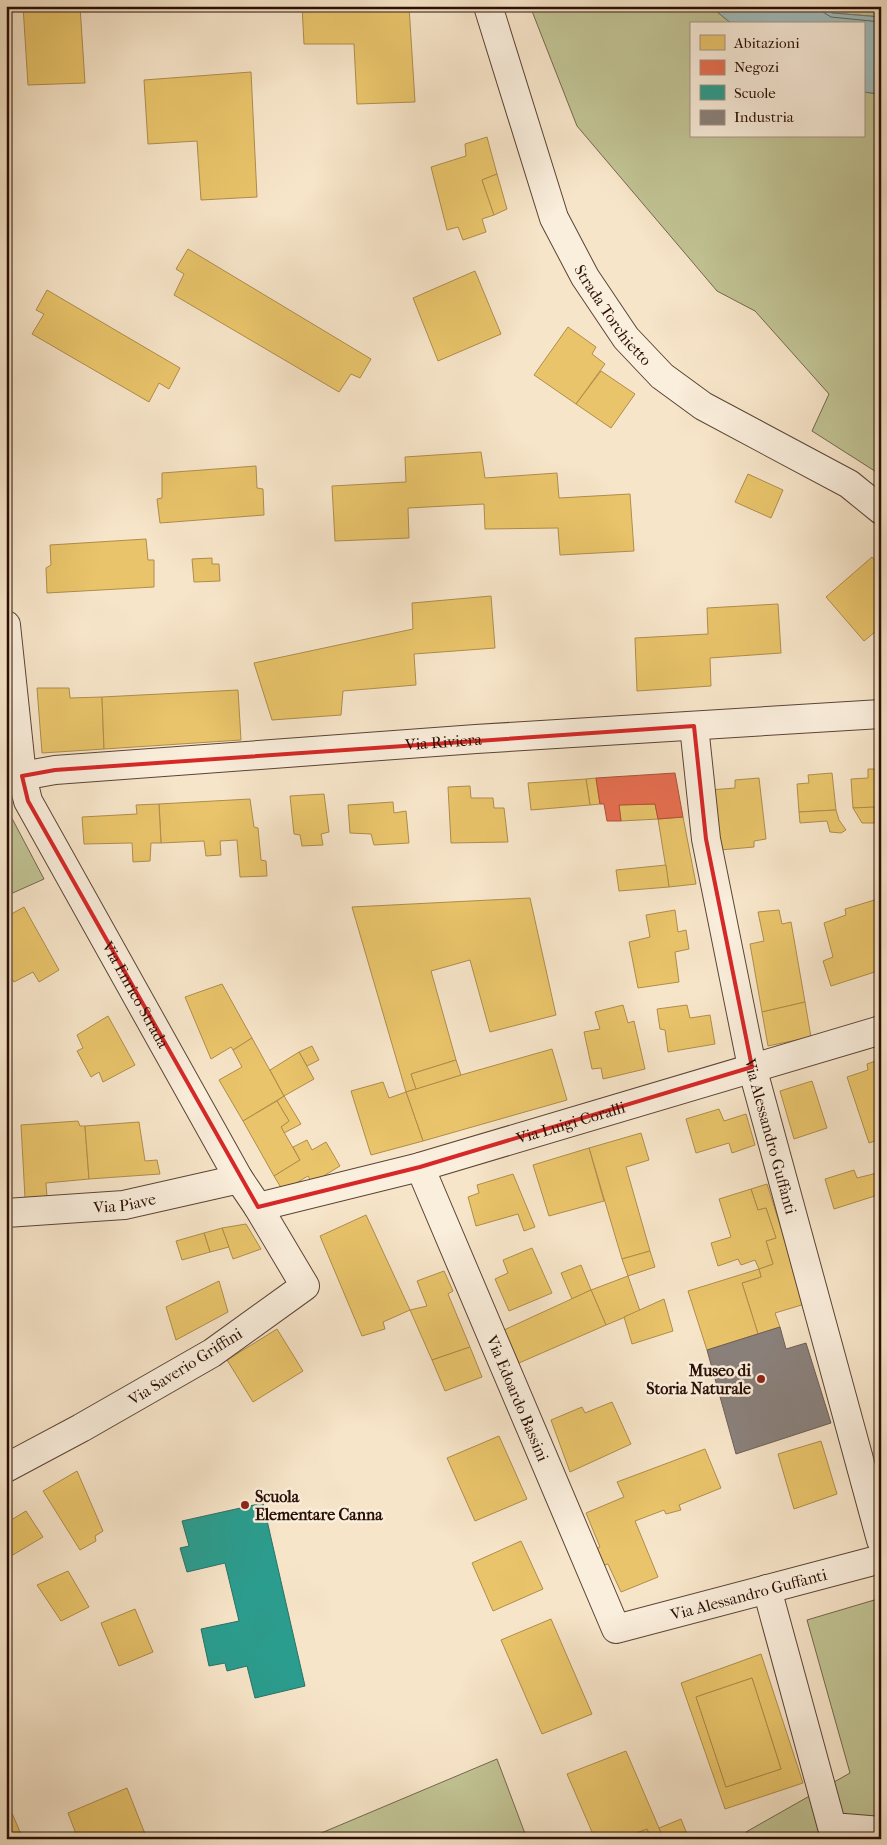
<svg xmlns="http://www.w3.org/2000/svg" width="887" height="1845" font-family="'IM FELL French Canon',serif">
  <rect width="100%" height="100%" fill="#f7e5c9"/>
  <filter id="stains"><feTurbulence type="fractalNoise" baseFrequency=".004" numOctaves="4"/><feColorMatrix values="0 0 0 0 .2 0 0 0 0 .09 0 0 0 0 .02 0 0 0 .5 -.17"/></filter>
  <radialGradient id="worn" r=".72"><stop offset=".6" stop-color="#630" stop-opacity="0"/><stop offset="1" stop-color="#630" stop-opacity=".3"/></radialGradient>
  <g fill="#c1c394" stroke="#75684c">
    <polygon points="530,6 710,6 732,24 691,24 691,136 863,136 863,92 881,94 881,475 812,431 829,394 755,311 717,291 577,126"/>
    <polygon points="824,6 881,6 881,17 832,13"/>
    <polygon points="6,807 44,879 6,896"/>
    <polygon points="881,1598 881,1839 748,1839 746,1832 850,1773 807,1620"/>
    <polygon points="497,1759 527,1839 307,1839"/>
  </g>
  <polygon fill="#9fbdbe" stroke="#707774" points="710,6 824,6 832,13 881,17 881,94 863,92 863,24 732,24"/>
  <g fill="#e9c46a" stroke="#af8d4b" fill-rule="evenodd">
    <polygon points="23,6 80,6 85,83 28,85"/>
    <polygon points="302,6 409,6 415,102 357,104 354,44 304,44"/>
    <polygon points="251,72 257,197 201,200 197,141 148,144 144,80"/>
    <polygon points="487,137 497,174 482,180 494,215 482,219 486,232 463,240 458,227 447,230 431,167 466,156 465,144"/>
    <polygon points="497,174 507,209 494,215 482,180"/>
    <polygon points="188,249 371,359 360,378 351,374 339,392 174,295 184,274 176,269"/>
    <polygon points="475,271 501,334 438,361 413,298"/>
    <polygon points="47,290 180,368 169,389 159,383 149,402 32,334 44,314 36,310"/>
    <polygon points="568,327 596,347 592,354 605,364 576,404 534,375"/>
    <polygon points="601,371 635,394 611,428 576,404"/>
    <polygon points="481,452 485,478 557,473 559,498 630,494 634,551 560,555 558,528 485,529 484,504 408,508 409,538 335,541 332,486 406,482 405,457"/>
    <polygon points="256,466 257,488 263,489 264,515 160,523 157,499 162,498 162,473"/>
    <polygon points="748,474 783,490 771,518 735,502"/>
    <polygon points="146,539 148,560 154,560 154,587 47,593 46,568 51,565 50,545"/>
    <polygon points="872,557 881,567 881,627 864,641 826,597"/>
    <polygon points="212,558 212,564 219,564 220,581 194,582 192,559"/>
    <polygon points="491,596 495,648 414,654 416,685 343,691 341,715 272,720 254,663 413,629 412,603"/>
    <polygon points="778,604 781,653 710,658 711,686 637,691 635,638 708,634 707,608"/>
    <polygon points="37,688 69,688 70,698 102,697 104,749 42,753"/>
    <polygon points="238,690 241,740 104,749 102,697"/>
    <polygon points="868,769 881,769 881,807 853,808 851,779 868,778"/>
    <polygon points="832,773 836,810 799,812 797,784 809,783 808,775"/>
    <polygon points="596,778 600,804 590,805 586,779"/>
    <polygon points="759,778 766,839 754,841 754,847 720,850 710,790 735,788 735,780"/>
    <polygon points="586,779 590,805 531,810 528,783"/>
    <polygon points="470,786 471,798 493,798 494,808 504,808 508,842 451,843 448,787"/>
    <polygon points="324,794 329,832 321,834 323,845 302,846 300,835 294,834 290,796"/>
    <polygon points="250,799 254,827 258,828 261,860 266,861 267,876 240,877 237,840 220,841 221,855 206,856 204,841 161,843 159,804"/>
    <polygon points="393,802 394,813 406,811 409,843 374,845 371,834 350,833 348,805"/>
    <polygon points="159,804 161,843 151,843 150,861 133,862 132,843 84,844 82,817 137,814 136,805"/>
    <polygon points="655,804 658,819 621,821 619,805"/>
    <polygon points="874,807 875,823 862,823 853,808"/>
    <polygon points="836,810 839,820 846,830 841,833 830,832 827,821 800,823 799,812"/>
    <polygon points="683,817 696,884 669,887 658,819"/>
    <polygon points="666,865 669,887 619,891 616,870"/>
    <polygon points="530,898 556,1015 490,1032 470,960 431,971 456,1060 411,1074 416,1089 406,1092 352,907"/>
    <polygon points="881,898 881,970 831,986 823,961 833,957 824,923 846,915 845,909"/>
    <polygon points="24,907 59,970 39,982 33,972 14,982 6,968 6,917"/>
    <polygon points="675,910 678,932 686,930 689,949 675,952 679,982 638,988 629,942 650,937 646,915"/>
    <polygon points="779,910 782,924 791,922 805,1002 762,1012 750,944 764,941 758,912"/>
    <polygon points="222,984 252,1038 233,1050 231,1047 211,1059 185,997"/>
    <polygon points="805,1002 811,1037 768,1046 762,1012"/>
    <polygon points="623,1005 628,1023 634,1021 645,1069 603,1079 601,1068 592,1069 584,1032 600,1029 595,1012"/>
    <polygon points="687,1005 690,1018 710,1015 715,1044 668,1052 665,1030 660,1029 657,1009"/>
    <polygon points="108,1016 135,1065 103,1082 99,1072 91,1077 77,1051 83,1048 77,1035"/>
    <polygon points="252,1038 284,1096 243,1121 219,1080 242,1067 233,1050"/>
    <polygon points="312,1046 319,1060 307,1066 299,1052"/>
    <polygon points="552,1049 567,1100 423,1141 406,1092 461,1075"/>
    <polygon points="299,1052 314,1079 284,1096 270,1070"/>
    <polygon points="881,1059 881,1139 869,1143 847,1077 868,1070 867,1064"/>
    <polygon points="456,1060 461,1075 416,1089 411,1074"/>
    <polygon points="812,1081 827,1128 794,1139 780,1091"/>
    <polygon points="383,1082 389,1098 406,1092 423,1141 371,1155 351,1091"/>
    <polygon points="284,1096 301,1124 284,1133 281,1127 289,1121 277,1101"/>
    <polygon points="277,1101 289,1121 281,1127 300,1160 274,1176 243,1121"/>
    <polygon points="719,1109 724,1121 746,1114 755,1145 732,1153 729,1143 696,1153 686,1119"/>
    <polygon points="78,1121 80,1126 85,1126 89,1179 46,1183 47,1197 25,1198 21,1125"/>
    <polygon points="139,1122 145,1161 157,1160 160,1174 89,1179 85,1126"/>
    <polygon points="641,1133 649,1160 626,1167 650,1251 622,1259 589,1148"/>
    <polygon points="307,1140 312,1150 326,1142 340,1166 312,1183 308,1176 283,1191 274,1176 300,1160 293,1147"/>
    <polygon points="589,1148 604,1201 549,1216 533,1165"/>
    <polygon points="854,1170 857,1178 881,1172 881,1194 834,1209 825,1179"/>
    <polygon points="513,1174 535,1227 524,1231 518,1214 476,1226 468,1197 479,1193 477,1185"/>
    <polygon points="767,1184 805,1304 775,1313 780,1327 758,1334 742,1283 761,1277 759,1269 773,1264 766,1241 776,1238 766,1208 758,1210 751,1189"/>
    <polygon points="751,1189 758,1210 766,1208 776,1238 766,1241 773,1264 759,1269 755,1260 741,1265 738,1259 718,1266 711,1243 731,1237 719,1199"/>
    <polygon points="366,1215 410,1310 383,1322 385,1329 362,1336 320,1236"/>
    <polygon points="246,1224 261,1249 233,1259 222,1228"/>
    <polygon points="222,1228 229,1247 210,1252 204,1233"/>
    <polygon points="204,1233 210,1252 182,1260 176,1241"/>
    <polygon points="532,1248 552,1293 509,1311 495,1279 508,1273 503,1260"/>
    <polygon points="650,1251 655,1267 628,1276 622,1259"/>
    <polygon points="581,1265 591,1290 572,1299 561,1273"/>
    <polygon points="759,1269 761,1277 742,1283 758,1334 707,1350 688,1291"/>
    <polygon points="444,1271 453,1291 448,1294 470,1347 432,1360 410,1310 427,1306 417,1281"/>
    <polygon points="628,1276 640,1311 606,1325 591,1290"/>
    <polygon points="219,1281 228,1312 176,1340 166,1307"/>
    <polygon points="591,1290 606,1325 519,1363 504,1330"/>
    <polygon points="664,1299 673,1331 632,1344 624,1317"/>
    <polygon points="277,1329 303,1371 253,1402 227,1360"/>
    <polygon points="470,1347 482,1377 445,1391 432,1360"/>
    <polygon points="612,1402 631,1444 570,1472 551,1420 582,1407 585,1413"/>
    <polygon points="499,1436 527,1499 475,1521 447,1458"/>
    <polygon points="821,1441 837,1494 794,1509 778,1454"/>
    <polygon points="705,1449 721,1488 679,1505 681,1510 666,1514 664,1510 635,1521 658,1577 621,1592 608,1564 601,1566 594,1550 600,1547 586,1513 624,1497 617,1482"/>
    <polygon points="77,1471 103,1531 95,1536 96,1541 80,1550 43,1491"/>
    <polygon points="26,1511 43,1537 6,1559 6,1523"/>
    <polygon points="521,1541 543,1589 493,1611 472,1563"/>
    <polygon points="68,1571 89,1607 61,1621 37,1585"/>
    <polygon points="135,1609 153,1652 119,1666 101,1623"/>
    <polygon points="551,1619 592,1714 542,1734 501,1640"/>
    <path d="M761 1654 803 1783 725 1809 681 1683ZM752 1678 781 1769 726 1787 696 1697Z"/>
    <polygon points="752,1678 781,1769 726,1787 696,1697"/>
    <polygon points="626,1751 659,1828 664,1839 651,1839 647,1829 621,1839 595,1839 567,1774"/>
    <polygon points="127,1788 147,1839 78,1839 68,1813"/>
    <polygon points="6,1799 23,1839 6,1839"/>
    <polygon points="681,1819 689,1839 664,1839 659,1828"/>
    <polygon points="647,1829 651,1839 627,1839 627,1837"/>
  </g>
  <polygon fill="#e76f51" stroke="#ae523a" points="675,773 683,817 658,819 655,804 619,805 621,821 607,821 604,804 600,804 596,778"/>
  <polygon fill="#2a9d8f" stroke="#2a7265" points="263,1503 305,1686 255,1698 247,1666 227,1671 225,1663 209,1666 201,1629 239,1621 225,1563 187,1572 180,1548 189,1546 182,1521"/>
  <polygon fill="#8a817c" stroke="#6d5e58" points="780,1327 786,1349 806,1343 831,1423 736,1454 707,1350"/>
  <g fill="none" stroke-linecap="round" stroke-linejoin="round">
    <polyline stroke="#646661" stroke-width="1" points="821,6 823,12 831,17 881,22"/>
    <g stroke="#5c4435" stroke-width="30">
      <g id="minor">
        <path id="s1" d="M488 6 554 218 585 277 626 338 662 376 703 406 849 484 881 510"/>
        <path id="s2" d="M6 625 22 776 28 801 239 1179 258 1207 305 1286 212 1353 81 1428 6 1468"/>
        <path id="s3" d="M694 726 706 839 752 1067 881 1540"/>
        <path id="s4" d="M6 777 22 776 55 770 476 739 881 714"/>
        <path id="s5" d="M420 1167 616 1629 881 1559"/>
        <path id="s6" d="M258 1207 420 1167 881 1030"/>
        <path id="s7" d="M6 1213 124 1205 239 1179"/>
        <polyline points="767,1589 832,1827 881,1831"/>
      </g>
    </g>
    <use href="#minor" stroke="#faeedc" stroke-width="28"/>
  </g>
  <path fill="none" stroke="#d62828" stroke-width="4" stroke-linejoin="round" d="M694 726 706 839 752 1067 420 1167 258 1207 28 801 22 776 55 770Z"/>
  <g fill="#8f2418" stroke="#faeedc" stroke-width="2">
    <circle cx="761" cy="1379" r="5"/>
    <circle cx="245" cy="1505" r="5"/>
  </g>
  <g text-anchor="middle" stroke-width="5" stroke-linejoin="round" paint-order="stroke">
    <g font-size="16" fill="#290e04" stroke="#faeedc">
      <text dy="6" stroke="none"><textPath href="#s1" startOffset="336">Strada Torchietto</textPath></text>
      <text dy="6" stroke="none"><textPath href="#s4" startOffset="439">Via Riviera</textPath></text>
      <text dy="6" stroke="none"><textPath href="#s2" startOffset="399">Via Enrico Strada</textPath></text>
      <text dy="6" stroke="none"><textPath href="#s6" startOffset="324">Via Luigi Coralli</textPath></text>
      <text dy="6" stroke="none"><textPath href="#s3" startOffset="418">Via Alessandro Guffanti</textPath></text>
      <text dy="6" stroke="none"><textPath href="#s7" startOffset="119">Via Piave</textPath></text>
      <text transform="translate(185 1366) rotate(-32)" y="6">Via Saverio Griffini</text>
      <text dy="6" stroke="none"><textPath href="#s5" startOffset="251">Via Edoardo Bassini</textPath></text>
      <text dy="6" stroke="none"><textPath href="#s5" startOffset="639">Via Alessandro Guffanti</textPath></text>
    </g>
    <g font-size="16" font-weight="bold" fill="#290e04" stroke="#faeedc" text-anchor="end">
      <text x="751" y="1376">Museo di<tspan x="751" dy="18">Storia Naturale</tspan></text>
      <text x="255" y="1502" text-anchor="start">Scuola<tspan x="255" dy="18">Elementare Canna</tspan></text>
    </g>
  </g>
  <rect width="887" height="1845" fill="none" stroke="#f7e5c9" stroke-width="25"/>
  <rect x="8" y="8" width="872" height="1830" fill="none" stroke="#290e04" stroke-width="2.5"/>
  <rect x="12" y="12" width="862" height="1820" fill="none" stroke="#290e04"/>
  <rect x="690" y="22" width="175" height="115" fill="#faeedc" stroke="#a69486"/>
  <rect x="700" y="35" width="25" height="15" fill="#e9c46a" stroke="#a69486"/>
  <text x="734" y="48" font-size="15" fill="#290e04">Abitazioni</text>
  <rect x="700" y="60" width="25" height="15" fill="#e76f51" stroke="#a69486"/>
  <text x="734" y="72" font-size="15" fill="#290e04">Negozi</text>
  <rect x="700" y="85" width="25" height="15" fill="#2a9d8f" stroke="#a69486"/>
  <text x="734" y="98" font-size="15" fill="#290e04">Scuole</text>
  <rect x="700" y="110" width="25" height="15" fill="#8a817c" stroke="#a69486"/>
  <text x="734" y="122" font-size="15" fill="#290e04">Industria</text>
  <rect width="100%" height="100%" filter="url(#stains)"/>
  <rect width="100%" height="100%" fill="url(#worn)"/>
</svg>
